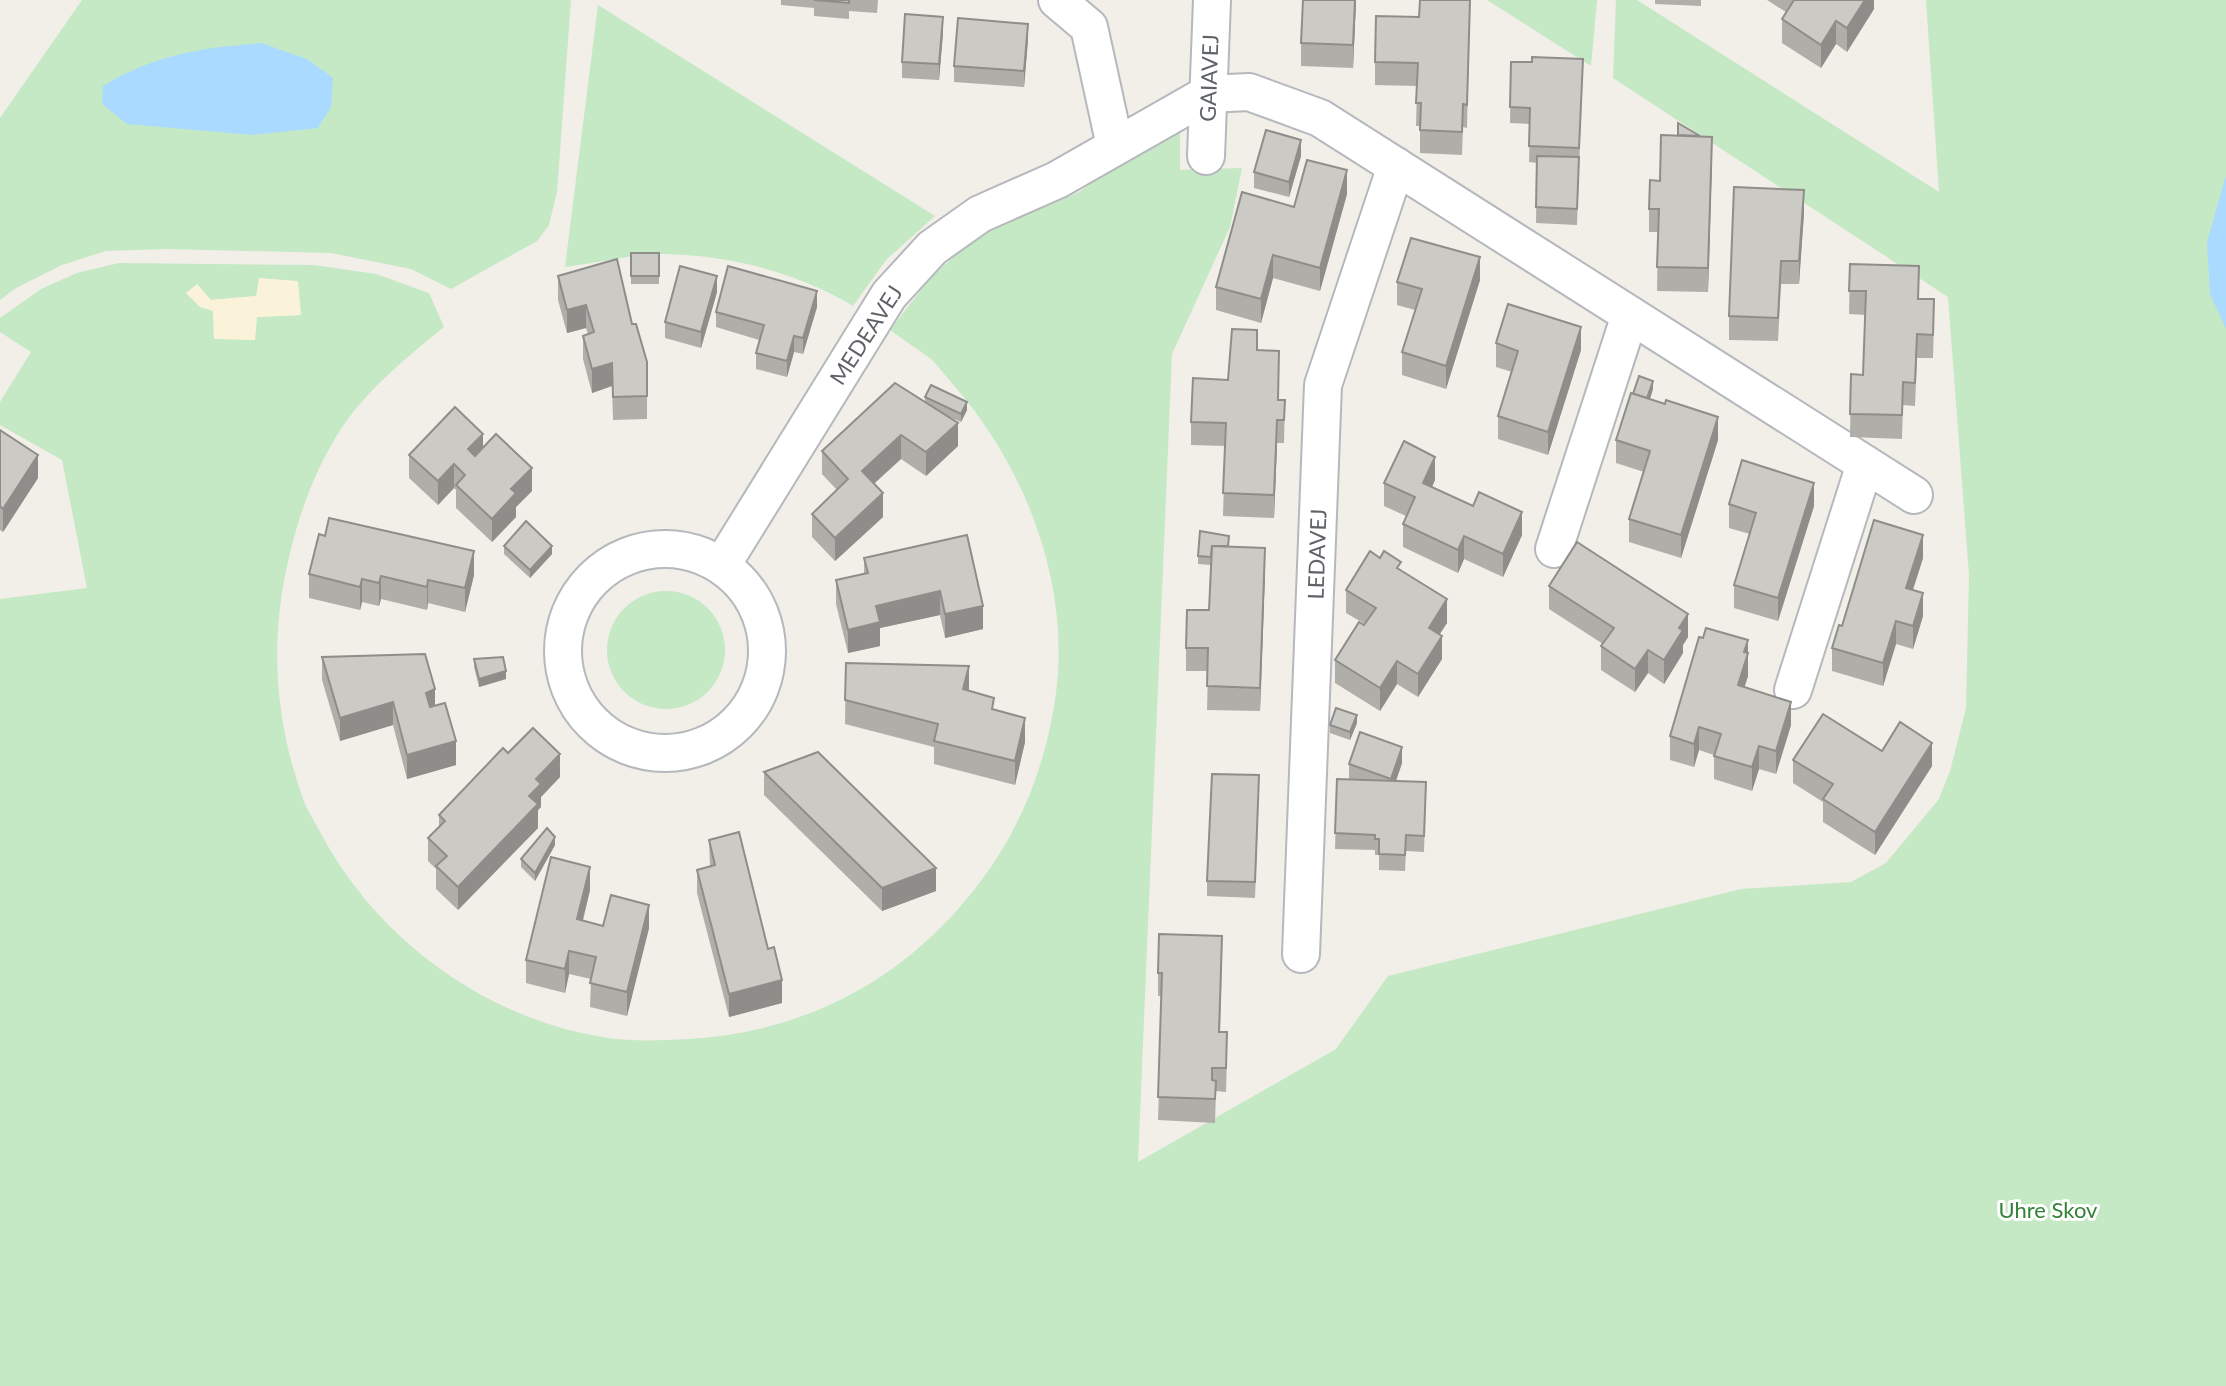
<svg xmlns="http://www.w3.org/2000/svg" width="2226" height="1386" font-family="Lato,sans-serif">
  <rect width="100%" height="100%" fill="#f1efe8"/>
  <g fill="#c5e8c5" fill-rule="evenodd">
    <polygon points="82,0 571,0 557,192 549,225 537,241 451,289 411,269 331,253 167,249 106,251 62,265 16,288 0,300 0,118"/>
    <polygon points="1487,0 1597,0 1591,66"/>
    <path d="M1616 0H1637L1939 192 1926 0H2226V1386H0V599L87 588 62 460 0 425V402L31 352 0 332V318L41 289 77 273 119 263 314 265 376 274 429 293 444 327C406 358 366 390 339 432 312 475 296 522 286 571 270 648 276 722 302 796 306 809 314 820 320 832 377 940 488 1021 609 1038 635 1042 663 1040 689 1039 768 1035 848 1006 909 956 992 888 1042 799 1056 693 1070 584 1027 471 957 389 948 379 940 368 931 359 918 349 903 340 890 330L931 277 977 236 1079 192 1131 155 1180 130V170L1242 168 1230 227 1172 354 1138 1162 1336 1049 1388 976 1741 889 1851 882 1886 863 1939 799 1950 771 1966 708 1969 575 1948 297 1613 78ZM197 285 211 300 257 296 300 315 256 317 255 339 214 338 213 310Z"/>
    <path d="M598 5 935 216 886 260 853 306C797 272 728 255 664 254 631 254 597 263 565 267Z"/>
    <circle cx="666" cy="650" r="59"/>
  </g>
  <polygon fill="#fbf3d9" points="259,278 298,281 301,315 257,317 255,340 214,339 213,311 200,307 186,293 197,284 211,300 256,296"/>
  <g fill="#aadaff">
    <path d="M261 43 307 59 333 78 331 107 318 128 252 135 127 124 102 104 103 86C155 54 202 48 261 43Z"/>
    <polygon points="2226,175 2226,329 2210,294 2207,242"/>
  </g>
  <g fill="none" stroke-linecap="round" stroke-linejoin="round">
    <g stroke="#b5b8bc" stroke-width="40">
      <g id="street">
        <polyline points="1057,0 1089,27 1115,146"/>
        <polyline points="1206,156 1212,0"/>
        <polyline points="1554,549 1630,315"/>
        <circle cx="665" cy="651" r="102"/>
        <polyline points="722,565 889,295 932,248 980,214 1057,180 1208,94 1249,92 1320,118 1914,495"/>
        <polyline points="1793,690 1865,464"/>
        <polyline points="1301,954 1323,385 1396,166"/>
      </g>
    </g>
    <use href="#street" stroke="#fff" stroke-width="36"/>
  </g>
  <g fill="#afaea9">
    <polygon points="781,0 878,0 877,13 849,11 849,19 814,16 814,8 781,5"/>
    <polygon points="1356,0 1353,68 1301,66 1301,43"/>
    <polygon points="1470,0 1467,128 1463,127 1462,155 1420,153 1420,126 1416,126 1417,86 1375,85 1375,62 1419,17"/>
    <polygon points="1655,0 1701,0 1701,6 1655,4"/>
    <polygon points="1767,0 1874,0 1874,9 1847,52 1836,44 1821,68 1782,43 1782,19 1786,12"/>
    <polygon points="943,33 939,80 902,78 902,62"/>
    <polygon points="1028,40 1024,87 954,82 954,66"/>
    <polygon points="1583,59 1577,225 1536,223 1537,163 1529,162 1530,124 1510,123 1511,62 1532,62"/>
    <polygon points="1301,156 1289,197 1254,188 1254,172"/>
    <polygon points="1712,160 1708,292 1657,291 1658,232 1649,232 1649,209"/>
    <polygon points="1347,194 1320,291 1273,278 1261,323 1216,310 1216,287 1294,207"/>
    <polygon points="1804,213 1799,284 1781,284 1778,341 1729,340 1729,316"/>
    <rect x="631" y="253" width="28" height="31"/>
    <polygon points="1850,264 1919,299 1934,323 1933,358 1917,358 1915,406 1903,405 1902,439 1850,437 1851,374 1863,375 1865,315 1849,314"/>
    <polygon points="558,276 632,324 647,362 647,419 613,420 612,386 592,393 583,359 583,336 588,334 586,328 567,333 558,300"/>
    <polygon points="1480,280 1446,389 1402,375 1402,352 1415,310 1397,305 1397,282"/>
    <polygon points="717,292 701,348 665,338 665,322"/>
    <polygon points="817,307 803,354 794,352 787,377 756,369 756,353 759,340 716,327 716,312"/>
    <polygon points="1496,343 1581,350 1548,455 1498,439 1498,416 1512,372 1496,367"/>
    <polygon points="1257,350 1279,374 1279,400 1285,400 1284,443 1277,443 1274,518 1223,516 1225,446 1191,445 1191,422 1228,380"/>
    <polygon points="1653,389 1650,399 1718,440 1681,558 1629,542 1629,519 1644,472 1616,463 1616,440"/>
    <polygon points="925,397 967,410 961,422 947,416 958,446 926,476 901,459 874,484 883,517 835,561 812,537 812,514 837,490 822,474 822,451 925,402"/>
    <polygon points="0,430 38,478 3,532 0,530"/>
    <polygon points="483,448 532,491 516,507 516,517 492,542 456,508 456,490 454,488 438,505 409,478 409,455"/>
    <polygon points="1435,480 1432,487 1522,535 1503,577 1464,559 1458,573 1403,547 1403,524 1406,516 1384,506 1384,483"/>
    <polygon points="1729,504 1814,506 1778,621 1734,608 1734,585 1750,534 1729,528"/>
    <polygon points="967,535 983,629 945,638 940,615 880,628 880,646 848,653 836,604 836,580 864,574 864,558"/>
    <polygon points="504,546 552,554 530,578 504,554"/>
    <polygon points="1229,547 1265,571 1260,711 1207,710 1208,671 1186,671 1186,648 1209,610 1211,565 1198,564 1198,556"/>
    <polygon points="1923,558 1913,590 1923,616 1913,649 1896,644 1883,686 1832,671 1832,648 1842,626"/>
    <polygon points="1401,570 1447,623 1439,634 1442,659 1418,697 1397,684 1380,711 1335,683 1335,660 1365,624 1346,613 1346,590"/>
    <polygon points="309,574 474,575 465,612 428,603 427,610 381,599 379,606 362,602 360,610 309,598"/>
    <polygon points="1549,586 1688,637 1683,645 1683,653 1664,684 1648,673 1635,692 1601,670 1601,646 1603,644 1549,609"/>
    <polygon points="1703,638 1748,640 1748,676 1744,687 1791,725 1776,774 1759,769 1752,791 1714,779 1714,755 1699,750 1694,767 1670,760 1670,736"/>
    <polygon points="322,657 435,705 456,765 407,779 393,725 340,741 322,680"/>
    <polygon points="474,659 506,679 479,687 474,667"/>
    <polygon points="846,663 968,691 994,710 1025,742 1015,785 934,764 934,747 845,724"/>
    <polygon points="1357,723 1350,740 1330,733 1330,725"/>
    <polygon points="1882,751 1932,766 1875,855 1823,822 1823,802 1793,783 1793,760"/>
    <polygon points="508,753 560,777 541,797 541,807 538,810 538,828 458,910 436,889 436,869 428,861 428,838 439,827 439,815"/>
    <polygon points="1402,763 1396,781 1426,782 1424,852 1406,851 1405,871 1379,870 1379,855 1375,855 1375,850 1335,849 1337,779 1349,779 1349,764"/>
    <polygon points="764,772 936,891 882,911 764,795"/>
    <polygon points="1259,791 1255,898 1207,896 1207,881"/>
    <polygon points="709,840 768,949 782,1003 729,1017 697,893 697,870 710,866"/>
    <polygon points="555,845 535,881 521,867 521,859"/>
    <polygon points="590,890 583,921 603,926 649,928 627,1016 590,1007 591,979 569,974 565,993 526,983 526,960"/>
    <polygon points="1222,959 1220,1032 1227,1056 1226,1092 1216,1091 1215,1123 1158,1120 1162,996 1158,996 1158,973"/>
  </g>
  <g fill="#8f8d8a">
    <polygon points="1355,0 1356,0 1353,68 1353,45"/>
    <polygon points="1865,0 1874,0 1874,9 1847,52 1847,28"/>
    <polygon points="943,17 943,33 939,80 939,64"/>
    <polygon points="1836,21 1836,44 1821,68 1821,45"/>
    <polygon points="1028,24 1028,40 1024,87 1024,71"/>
    <polygon points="1712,137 1712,160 1708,292 1708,268"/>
    <polygon points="1301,140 1301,156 1289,197 1289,182"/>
    <polygon points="1347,170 1347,194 1320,291 1320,268"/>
    <polygon points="1804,190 1804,213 1799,284 1799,261"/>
    <polygon points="1273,255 1273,278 1261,323 1261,299"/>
    <polygon points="1480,257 1480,280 1446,389 1446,366"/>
    <polygon points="717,276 717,292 701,348 701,332"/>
    <polygon points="817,291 817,307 803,354 803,338"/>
    <polygon points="586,305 586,328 567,333 567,310"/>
    <polygon points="1581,327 1581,350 1548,455 1548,432"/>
    <polygon points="794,336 794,352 787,377 787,361"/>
    <polygon points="612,363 612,386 592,393 592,369"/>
    <polygon points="1653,381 1653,389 1647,408 1647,400"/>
    <polygon points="967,402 967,410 961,422 961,414"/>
    <polygon points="1718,417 1718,440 1681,558 1681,535"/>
    <polygon points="1277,420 1277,443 1274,518 1274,495"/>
    <polygon points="958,423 958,446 926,476 926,452"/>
    <polygon points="483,434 483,457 468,473 468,449"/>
    <polygon points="901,435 901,459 862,494 862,471"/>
    <polygon points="38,455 38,478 3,532 3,509"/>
    <polygon points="1435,457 1435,480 1423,506 1423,483"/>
    <polygon points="454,464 454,488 438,505 438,481"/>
    <polygon points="532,468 532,491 516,507 516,517 492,542 492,519 511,489"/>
    <polygon points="1814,483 1814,506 1778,621 1778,598"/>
    <polygon points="883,493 883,517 835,561 835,538"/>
    <polygon points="1522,512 1522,535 1503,577 1503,554"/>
    <polygon points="1923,535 1923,558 1906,611 1906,588"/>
    <polygon points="1464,536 1464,559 1458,573 1458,550"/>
    <polygon points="552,546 552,554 530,578 530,570"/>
    <polygon points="1265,548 1265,571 1260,711 1260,688"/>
    <polygon points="474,551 474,575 465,612 465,588"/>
    <polygon points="381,576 381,599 379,606 379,583"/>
    <polygon points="362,579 362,602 360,610 360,587"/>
    <polygon points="428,580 428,603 427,610 427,587"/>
    <polygon points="940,591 940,615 880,628 880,646 848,653 848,630 876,606"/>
    <polygon points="1923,593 1923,616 1913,649 1913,626"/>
    <polygon points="1447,599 1447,623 1429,651 1429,628"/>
    <polygon points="983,606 983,629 945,638 945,614"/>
    <polygon points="1688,614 1688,637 1683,645 1683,653 1664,684 1664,660 1679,628"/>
    <polygon points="1896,621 1896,644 1883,686 1883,663"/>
    <polygon points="1442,636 1442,659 1418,697 1418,674"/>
    <polygon points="1748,640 1748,676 1738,708 1738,685 1744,652"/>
    <polygon points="1648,650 1648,673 1635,692 1635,669"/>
    <polygon points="1397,661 1397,684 1380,711 1380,688"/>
    <polygon points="969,666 969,689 963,713 963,689"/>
    <polygon points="506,671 506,679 479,687 479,679"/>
    <polygon points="435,689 435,713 426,716 426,693"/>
    <polygon points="393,702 393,725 340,741 340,718"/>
    <polygon points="1791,702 1791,725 1776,774 1776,751"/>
    <polygon points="1357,715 1357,723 1350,740 1350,732"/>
    <polygon points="1025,718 1025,742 1015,785 1015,761"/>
    <polygon points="1699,727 1699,750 1694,767 1694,744"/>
    <polygon points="456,741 456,765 407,779 407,755"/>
    <polygon points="1932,743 1932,766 1875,855 1875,832"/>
    <polygon points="1759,746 1759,769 1752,791 1752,767"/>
    <polygon points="1402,747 1402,763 1391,795 1391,779"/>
    <polygon points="560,754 560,777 541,797 541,807 538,810 538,828 458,910 458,887 529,796 536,779"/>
    <polygon points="555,837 555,845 535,881 535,873"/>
    <polygon points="590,867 590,890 577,942 577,919"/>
    <polygon points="936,868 936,891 882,911 882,888"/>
    <polygon points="649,905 649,928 627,1016 627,992"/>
    <polygon points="569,951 569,974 565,993 565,969"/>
    <polygon points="782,980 782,1003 729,1017 729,994"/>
  </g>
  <g fill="#cccac5" stroke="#8f8d8a" stroke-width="2">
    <polygon points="814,0 849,0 849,3"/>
    <polygon points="1303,0 1355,0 1353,45 1301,43"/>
    <polygon points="1420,0 1470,0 1467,105 1463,104 1462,132 1420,130 1421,103 1416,103 1418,63 1375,62 1376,16 1419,17"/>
    <polygon points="1794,0 1865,0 1847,28 1836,21 1821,45 1782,19"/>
    <polygon points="905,14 943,17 939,64 902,62"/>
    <polygon points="958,18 1028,24 1024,71 954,66"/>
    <polygon points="1532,57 1583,59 1579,148 1529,146 1530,108 1510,107 1511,62 1532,62"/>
    <polygon points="1678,123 1700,136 1678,135"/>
    <polygon points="1266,130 1301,140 1289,182 1254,172"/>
    <polygon points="1661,135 1712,137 1708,268 1657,267 1659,209 1649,209 1650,180 1660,181"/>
    <polygon points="1537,156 1579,157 1577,209 1536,207"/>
    <polygon points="1307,160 1347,170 1320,268 1273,255 1261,299 1216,287 1242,192 1294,207"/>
    <polygon points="1734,187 1804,190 1799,261 1781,261 1778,318 1729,316"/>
    <polygon points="1411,238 1480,257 1446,366 1402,352 1422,289 1397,282"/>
    <rect x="631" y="253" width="28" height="23"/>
    <polygon points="617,259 632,324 636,324 647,362 647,396 613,397 612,363 592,369 583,336 594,332 586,305 567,310 558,276"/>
    <polygon points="1850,264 1919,266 1918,299 1934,299 1933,335 1917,334 1915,383 1903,382 1902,415 1850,414 1851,374 1863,375 1866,291 1849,291"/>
    <polygon points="680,266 717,276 701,332 665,322"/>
    <polygon points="728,266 817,291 803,338 794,336 787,361 756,353 764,325 716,312"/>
    <polygon points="1508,304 1581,327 1548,432 1498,416 1518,351 1496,343"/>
    <polygon points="1232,329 1257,330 1257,350 1279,351 1278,400 1285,400 1284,420 1277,420 1274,495 1223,493 1226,423 1191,422 1193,378 1228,380"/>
    <polygon points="1639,376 1653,381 1647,398 1633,394"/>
    <polygon points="895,383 958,423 926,452 901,435 862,471 883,493 835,538 812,514 848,479 822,451"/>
    <polygon points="931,385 967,402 961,414 925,397"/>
    <polygon points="1631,393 1665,404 1666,400 1718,417 1681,535 1629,519 1650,451 1616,440"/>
    <polygon points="455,407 483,434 468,449 475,456 496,434 532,468 511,489 516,493 492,519 456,485 465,475 454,464 438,481 409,455"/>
    <polygon points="0,430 38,455 3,509 0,506"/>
    <polygon points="1404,441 1435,457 1423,483 1473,506 1479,492 1522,512 1503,554 1464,536 1458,550 1403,524 1415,497 1384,483"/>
    <polygon points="1742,460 1814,483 1778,598 1734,585 1756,513 1729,504"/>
    <polygon points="329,518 474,551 465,588 428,580 427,587 381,576 379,583 362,579 360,587 309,574 319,534 325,536"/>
    <polygon points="1874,520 1923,535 1906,588 1923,593 1913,626 1896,621 1883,663 1832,648 1839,625 1842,626"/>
    <polygon points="526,521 552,546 530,570 504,546"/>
    <polygon points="1200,531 1229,536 1228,546 1212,546 1211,557 1198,556"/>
    <polygon points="967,535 983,606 945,614 940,591 876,606 880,622 848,630 836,580 868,573 864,558"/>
    <polygon points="1577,542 1688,614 1679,628 1683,630 1664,660 1648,650 1635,669 1601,646 1614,628 1549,586"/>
    <polygon points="1212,546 1265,548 1260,688 1207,686 1208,648 1186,648 1187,610 1209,610"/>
    <polygon points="1370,551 1380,558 1384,551 1401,562 1397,568 1447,599 1429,628 1442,636 1418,674 1397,661 1380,688 1335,660 1359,622 1364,625 1376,608 1346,590"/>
    <polygon points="1706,628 1748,640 1744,652 1748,653 1738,685 1791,702 1776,751 1759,746 1752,767 1714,756 1721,734 1699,727 1694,744 1670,736 1699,637 1703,638"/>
    <polygon points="425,654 435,689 426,693 430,707 445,703 456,741 407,755 393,702 340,718 322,657"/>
    <polygon points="503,657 506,671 479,679 474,659"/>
    <polygon points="846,663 969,666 963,689 994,698 992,709 1025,718 1015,761 934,741 938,724 845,700"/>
    <polygon points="1336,708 1357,715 1350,732 1330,725"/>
    <polygon points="1823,714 1882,751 1900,722 1932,743 1875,832 1823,799 1833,784 1793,760"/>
    <polygon points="533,728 560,754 536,779 541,784 529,796 538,804 458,887 436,866 447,856 428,838 445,821 439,815 503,748 508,753"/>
    <polygon points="1360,732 1402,747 1391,779 1349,764"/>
    <polygon points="818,752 936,868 882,888 764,772"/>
    <polygon points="1212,774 1259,775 1255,882 1207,881"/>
    <polygon points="1337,779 1426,782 1424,836 1406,835 1405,855 1379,854 1379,839 1375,839 1375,835 1335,833"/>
    <polygon points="547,828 555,837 535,873 521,859"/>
    <polygon points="739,832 768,949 774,947 782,980 729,994 697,870 715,865 709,840"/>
    <polygon points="551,857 590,867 577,919 603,926 611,895 649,905 627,992 590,983 596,957 569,951 565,969 526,960"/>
    <polygon points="1159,934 1222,936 1219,1032 1227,1032 1226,1068 1212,1068 1212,1080 1216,1081 1215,1099 1158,1097 1162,973 1158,973"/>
  </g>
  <g text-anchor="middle" stroke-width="6" stroke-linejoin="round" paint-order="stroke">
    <g font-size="22" fill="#5f6368" stroke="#fff">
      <text transform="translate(1209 78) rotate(-88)" y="8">GAIAVEJ</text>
      <text transform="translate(866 335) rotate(-57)" y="8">MEDEAVEJ</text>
      <text transform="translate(1317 554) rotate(-88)" y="8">LEDAVEJ</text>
    </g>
    <g font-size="22" fill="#348238" stroke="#fff">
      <text x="2048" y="1218">Uhre Skov</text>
    </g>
  </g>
</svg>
